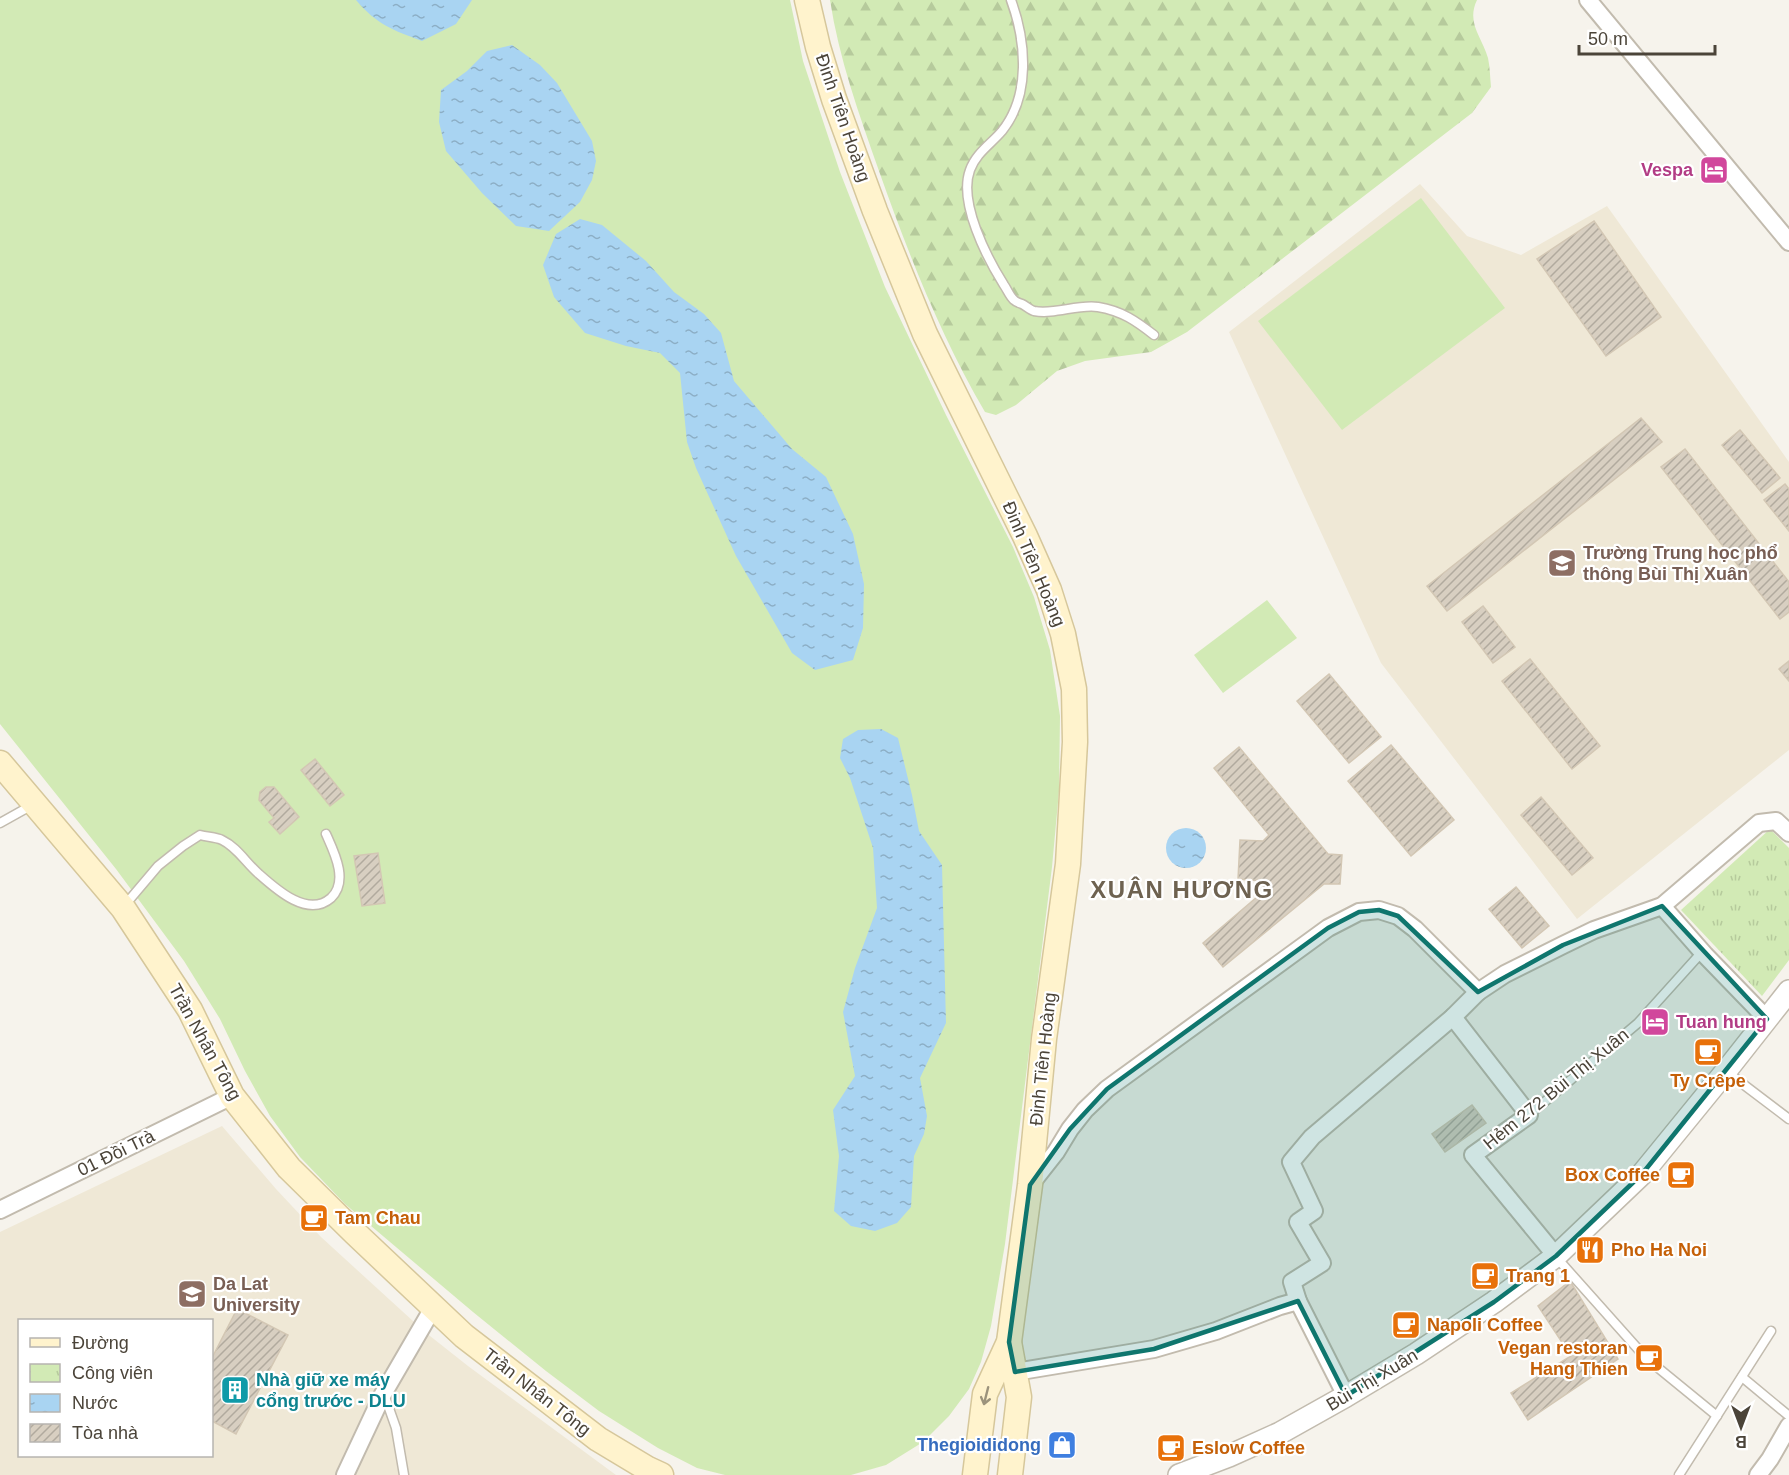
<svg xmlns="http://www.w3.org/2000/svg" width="1789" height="1475" font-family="Helvetica,sans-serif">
  <defs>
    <pattern id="forest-firs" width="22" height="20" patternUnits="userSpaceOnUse" patternTransform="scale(1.5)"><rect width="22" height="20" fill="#d2eab5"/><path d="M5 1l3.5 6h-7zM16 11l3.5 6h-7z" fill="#b6ca9c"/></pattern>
    <pattern id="park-tufts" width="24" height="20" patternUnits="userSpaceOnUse" patternTransform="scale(1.5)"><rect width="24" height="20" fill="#d2eab5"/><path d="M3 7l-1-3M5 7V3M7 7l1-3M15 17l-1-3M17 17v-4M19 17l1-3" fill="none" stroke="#b6ca9c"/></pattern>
    <pattern id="water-ripples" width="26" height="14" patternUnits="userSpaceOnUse" patternTransform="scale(1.5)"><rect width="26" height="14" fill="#a9d4f2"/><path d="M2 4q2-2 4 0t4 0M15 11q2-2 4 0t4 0" fill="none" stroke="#8caec5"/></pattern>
    <pattern id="building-hatch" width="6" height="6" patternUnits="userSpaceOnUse" patternTransform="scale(1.5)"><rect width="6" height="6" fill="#d8cfc1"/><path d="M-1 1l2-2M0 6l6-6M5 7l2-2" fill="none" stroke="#b1aa9e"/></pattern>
  </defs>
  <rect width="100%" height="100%" fill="#f6f3ec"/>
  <g fill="#efe8d6" fill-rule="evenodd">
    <polygon points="1420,184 1467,236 1521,255 1607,206 1789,462 1789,750 1577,919 1381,663 1229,332"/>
    <path d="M222 1126 276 1189 321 1237 425 1332 468 1366 616 1475H0V1232ZM20 1320H212V1456H20Z"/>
  </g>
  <g fill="#d2eab5">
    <polygon points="0,0 790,0 803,61 840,172 885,287 946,415 1013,547 1034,597 1050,650 1060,716 1059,791 1052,867 1005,1244 991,1326 981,1362 969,1389 949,1416 923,1442 886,1465 851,1475 725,1475 697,1468 658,1448 599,1411 546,1371 473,1312 345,1204 300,1157 270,1116 245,1071 220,1019 184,961 116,869 0,724"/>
    <polygon points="1421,198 1505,308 1342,430 1258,321"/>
    <polygon points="1267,600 1297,638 1223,693 1194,655"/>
  </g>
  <path fill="url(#forest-firs)" d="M830 0H1477C1466 23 1482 37 1488 58 1490 67 1490 77 1491 87L1472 113 1187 332 1151 352 1085 361 1057 371 1016 405 996 415 985 412C941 337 908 253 879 171 859 114 839 59 830 0Z"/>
  <polygon fill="url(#park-tufts)" points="1770,829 1789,848 1789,960 1762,996 1681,910"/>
  <g fill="url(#water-ripples)">
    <path d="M356 0H472L456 24 422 41C393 30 377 25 356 0Z"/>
    <polygon points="512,45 540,65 557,83 592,141 596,161 592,180 580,202 549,231 516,226 482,193 446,151 439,122 441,90 467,71 487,51"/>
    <polygon points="580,219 602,225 646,261 674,292 704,314 721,333 734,381 792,449 826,477 853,534 864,584 863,628 853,660 815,670 792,653 736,556 696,468 687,442 680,373 660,353 626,346 585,333 554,297 543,265 556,234"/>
    <polygon points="881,729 898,738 912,795 919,831 942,865 946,1023 920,1078 927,1116 924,1134 914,1156 911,1207 897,1223 875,1231 851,1226 834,1211 839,1156 833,1110 855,1076 843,1012 855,968 877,908 873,848 850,778 840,758 843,739 858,730"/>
    <circle cx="1186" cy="848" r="20"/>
  </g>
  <g fill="url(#building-hatch)" stroke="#d3c7b4" stroke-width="1.5">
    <polygon points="1594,221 1661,317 1606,356 1537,259"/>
    <polygon points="1641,418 1662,442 1447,611 1427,586"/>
    <polygon points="1740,430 1780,478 1762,493 1722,445"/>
    <polygon points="1685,449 1789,582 1789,612 1780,619 1661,467"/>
    <polygon points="1785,484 1789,489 1789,531 1764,500"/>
    <polygon points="1483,606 1515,647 1493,663 1462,622"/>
    <polygon points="1530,659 1600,746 1572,769 1502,681"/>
    <polygon points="1789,661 1789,681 1779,669"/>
    <polygon points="1329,674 1381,737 1349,763 1297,701"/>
    <polygon points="1391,745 1454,820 1411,856 1348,781"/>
    <polygon points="1239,747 1328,854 1342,855 1340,884 1324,884 1223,967 1203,943 1264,891 1263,881 1238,879 1240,840 1263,841 1269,835 1214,768"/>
    <polygon points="315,759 344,795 330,806 301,770"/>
    <polygon points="266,787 274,787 299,817 280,834 269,822 274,818 259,800 260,792"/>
    <polygon points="1541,797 1593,858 1572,875 1521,815"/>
    <polygon points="378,853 385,903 362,906 354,856"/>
    <polygon points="1516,887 1549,926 1522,948 1489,909"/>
    <polygon points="1472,1105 1486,1123 1445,1152 1432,1134"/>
    <polygon points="1570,1281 1618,1359 1528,1420 1511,1393 1571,1356 1538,1306"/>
    <polygon points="237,1309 288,1335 236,1434 212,1421 212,1358"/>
  </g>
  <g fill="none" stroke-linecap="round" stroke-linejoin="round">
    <g stroke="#c2bbae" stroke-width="11">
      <g id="service">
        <path d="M1011 0C1026 41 1031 95 1002 131 991 144 976 153 970 170 958 202 987 258 1004 285 1007 289 1010 297 1014 300 1016 302 1019 303 1022 304 1026 306 1030 310 1034 311 1055 315 1077 304 1098 307 1122 311 1136 321 1154 335"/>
        <polyline points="0,823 34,804"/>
        <path d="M125 905 158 866 183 846 200 835C207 837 216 837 222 840 237 847 247 864 259 874 277 890 308 918 331 898 349 881 334 852 326 834"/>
        <polyline points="1727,1072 1789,1119"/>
        <polyline points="1529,1115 1638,1023 1702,952"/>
        <polyline points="1556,1257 1646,1358 1717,1416"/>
        <polyline points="1742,1377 1789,1416"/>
        <polyline points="384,1394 396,1428 404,1475"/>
        <polyline points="1679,1475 1771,1331"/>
      </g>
    </g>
    <g stroke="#c2bbae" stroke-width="20">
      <g id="minor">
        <polyline points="1588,0 1789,242"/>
        <polyline points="1662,906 1705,955 1767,1019"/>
        <polyline points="1453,1017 1529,1115 1473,1155 1556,1256"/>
        <polyline points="1030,1185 1056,1152 1070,1129 1085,1110 1107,1089 1328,928 1359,912 1379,910 1398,916 1415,929 1478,992 1505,974 1563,945 1594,930 1662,906 1759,823 1776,821 1789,833"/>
        <polyline points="0,1210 232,1096"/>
        <polyline points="1015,1372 1154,1349 1216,1331 1280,1306 1298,1301"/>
        <polyline points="1346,1396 1298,1301 1292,1282 1322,1263 1298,1222 1314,1211 1291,1162 1312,1137 1453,1017 1478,992"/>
        <polyline points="345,1475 383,1394 433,1308"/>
        <polyline points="1758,1475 1770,1459 1789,1426"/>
      </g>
    </g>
    <g stroke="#c2bbae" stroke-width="24">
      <polyline id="tertiary" points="1179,1475 1229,1456 1280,1433 1346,1396 1416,1354 1494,1302 1556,1256 1642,1174 1726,1071 1789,991"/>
    </g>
    <g stroke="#d6c79b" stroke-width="27">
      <g id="secondary">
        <polyline points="807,0 818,47 834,99 875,211 925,334 1025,536 1049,590 1063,634 1074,689 1075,742 1068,864 1044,1039 1030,1185 1009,1342 985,1394 975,1475"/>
        <polyline points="0,763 123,908 190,1010 232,1096 289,1168 355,1233 464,1336 598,1439 648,1469 661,1475"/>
        <polyline points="1009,1342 1019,1397 1010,1475"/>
      </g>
    </g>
    <use href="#service" stroke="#fff" stroke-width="8"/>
    <use href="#minor" stroke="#fff" stroke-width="16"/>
    <use href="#tertiary" stroke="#fff" stroke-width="21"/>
    <use href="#secondary" stroke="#fff3cd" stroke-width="24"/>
  </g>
  <defs><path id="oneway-shaft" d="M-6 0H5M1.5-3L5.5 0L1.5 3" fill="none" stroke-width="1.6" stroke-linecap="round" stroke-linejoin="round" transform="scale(1.5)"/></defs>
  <use stroke="#9c937c" href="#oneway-shaft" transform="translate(986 1396) rotate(104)"/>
  <path fill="#0f766e" fill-opacity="0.2" stroke="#0f766e" stroke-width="4.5" stroke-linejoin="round" d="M1662 906 1767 1019 1642 1174 1556 1256 1494 1302 1346 1396 1298 1301 1154 1349 1015 1372 1009 1342 1030 1185 1070 1129 1107 1089 1328 928 1359 912 1379 910 1398 916 1478 992 1563 945Z"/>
  <defs>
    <g id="hotel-square" transform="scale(1.5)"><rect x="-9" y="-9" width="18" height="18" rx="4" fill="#d1479c" stroke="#fff"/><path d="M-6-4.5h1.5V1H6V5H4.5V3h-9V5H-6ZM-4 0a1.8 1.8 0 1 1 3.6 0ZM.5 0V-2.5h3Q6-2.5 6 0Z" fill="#fff"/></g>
    <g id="school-square" transform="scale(1.5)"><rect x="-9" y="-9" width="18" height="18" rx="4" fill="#8d6e63" stroke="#fff"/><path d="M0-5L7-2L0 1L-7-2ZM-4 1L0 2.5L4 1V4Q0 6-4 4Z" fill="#fff"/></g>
    <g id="cafe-square" transform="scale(1.5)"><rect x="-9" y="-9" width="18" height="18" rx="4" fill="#e8710a" stroke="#fff"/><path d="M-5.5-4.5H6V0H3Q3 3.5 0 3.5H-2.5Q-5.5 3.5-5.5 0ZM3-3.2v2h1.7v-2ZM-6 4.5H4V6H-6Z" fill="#fff"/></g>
    <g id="restaurant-square" transform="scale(1.5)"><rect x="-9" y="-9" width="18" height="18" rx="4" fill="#e8710a" stroke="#fff"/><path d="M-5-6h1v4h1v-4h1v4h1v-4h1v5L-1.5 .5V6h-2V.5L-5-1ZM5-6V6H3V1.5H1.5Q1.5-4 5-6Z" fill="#fff"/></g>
    <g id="university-square" transform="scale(1.5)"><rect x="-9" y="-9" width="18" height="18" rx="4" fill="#8d6e63" stroke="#fff"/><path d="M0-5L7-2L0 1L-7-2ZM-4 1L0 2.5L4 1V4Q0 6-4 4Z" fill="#fff"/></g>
    <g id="building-square" transform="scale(1.5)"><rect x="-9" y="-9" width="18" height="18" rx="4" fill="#0f9aa8" stroke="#fff"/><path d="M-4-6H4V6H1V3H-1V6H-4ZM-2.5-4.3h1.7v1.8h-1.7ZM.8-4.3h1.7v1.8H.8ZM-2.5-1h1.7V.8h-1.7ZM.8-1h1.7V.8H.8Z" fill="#fff"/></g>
    <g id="shop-square" transform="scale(1.5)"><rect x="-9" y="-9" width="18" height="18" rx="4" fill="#3f7fe0" stroke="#fff"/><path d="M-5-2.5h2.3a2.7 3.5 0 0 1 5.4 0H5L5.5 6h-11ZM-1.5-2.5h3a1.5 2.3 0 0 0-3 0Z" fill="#fff"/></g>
  </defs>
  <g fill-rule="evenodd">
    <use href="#hotel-square" x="1714" y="170"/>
    <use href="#school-square" x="1562" y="563"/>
    <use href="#hotel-square" x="1655" y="1022"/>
    <use href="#cafe-square" x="1708" y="1052"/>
    <use href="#cafe-square" x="1681" y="1175"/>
    <use href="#cafe-square" x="314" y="1218"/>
    <use href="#restaurant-square" x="1590" y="1250"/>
    <use href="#cafe-square" x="1485" y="1276"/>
    <use href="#university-square" x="192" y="1294"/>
    <use href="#cafe-square" x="1406" y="1325"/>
    <use href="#cafe-square" x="1649" y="1358"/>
    <use href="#building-square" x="235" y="1390"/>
    <use href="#shop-square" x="1062" y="1445"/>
    <use href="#cafe-square" x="1171" y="1448"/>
  </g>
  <g text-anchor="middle" stroke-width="4.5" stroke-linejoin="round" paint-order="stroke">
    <g font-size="18" fill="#4b4439" stroke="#fff">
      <text transform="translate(843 118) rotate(71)" y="6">Đinh Tiên Hoàng</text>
      <text transform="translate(1034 564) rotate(67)" y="6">Đinh Tiên Hoàng</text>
      <text transform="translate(205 1042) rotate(61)" y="6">Trần Nhân Tông</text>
      <text transform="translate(1043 1059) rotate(-84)" y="6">Đinh Tiên Hoàng</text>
      <text transform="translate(1556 1089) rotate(-39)" y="6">Hẻm 272 Bùi Thị Xuân</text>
      <text transform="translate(116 1153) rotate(-26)" y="6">01 Đồi Trà</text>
      <text transform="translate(1372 1380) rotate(-31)" y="6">Bùi Thị Xuân</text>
      <text transform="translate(537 1392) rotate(38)" y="6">Trần Nhân Tông</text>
    </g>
    <g font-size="18" font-weight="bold" fill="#b23c85" stroke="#fff" text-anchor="end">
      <text x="1693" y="176">Vespa</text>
      <text x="1676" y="1028" text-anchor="start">Tuan hung</text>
    </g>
    <g font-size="18" font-weight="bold" fill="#785e54" stroke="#fff" text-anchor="start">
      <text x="1583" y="559">Trường Trung học phổ<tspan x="1583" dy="21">thông Bùi Thị Xuân</tspan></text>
      <text x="213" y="1290">Da Lat<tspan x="213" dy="21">University</tspan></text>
    </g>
    <g font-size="18" font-weight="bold" fill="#c56008" stroke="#fff" text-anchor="start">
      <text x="1708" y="1087" text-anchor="middle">Ty Crêpe</text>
      <text x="1660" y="1181" text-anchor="end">Box Coffee</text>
      <text x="335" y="1224">Tam Chau</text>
      <text x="1611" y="1256">Pho Ha Noi</text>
      <text x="1506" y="1282">Trang 1</text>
      <text x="1427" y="1331">Napoli Coffee</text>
      <text x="1628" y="1354" text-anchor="end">Vegan restoran<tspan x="1628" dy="21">Hang Thien</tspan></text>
      <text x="1192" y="1454">Eslow Coffee</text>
    </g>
    <g font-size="18" font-weight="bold" fill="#0d838f" stroke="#fff" text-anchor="start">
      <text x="256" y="1386">Nhà giữ xe máy<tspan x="256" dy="21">cổng trước - DLU</tspan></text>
    </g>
    <g font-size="18" font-weight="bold" fill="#366cbe" stroke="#fff" text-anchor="end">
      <text x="1041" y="1451">Thegioididong</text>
    </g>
    <g font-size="24" font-weight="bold" letter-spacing="1.5" fill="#6e6250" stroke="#fff">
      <text x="1182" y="898">XUÂN HƯƠNG</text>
    </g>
  </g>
  <rect x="18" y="1319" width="195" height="138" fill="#ffffff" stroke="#b7b4b0" stroke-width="1.5"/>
  <rect x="30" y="1338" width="30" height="9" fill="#fff3cd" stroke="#b7b4b0" stroke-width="1.5"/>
  <text x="72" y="1349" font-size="18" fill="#4b4439">Đường</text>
  <rect x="30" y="1364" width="30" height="18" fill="url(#park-tufts)" stroke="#b7b4b0" stroke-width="1.5"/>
  <text x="72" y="1379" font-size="18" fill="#4b4439">Công viên</text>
  <rect x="30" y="1394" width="30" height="18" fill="url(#water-ripples)" stroke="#b7b4b0" stroke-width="1.5"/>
  <text x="72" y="1409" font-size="18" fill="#4b4439">Nước</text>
  <rect x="30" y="1424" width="30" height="18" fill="url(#building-hatch)" stroke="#b7b4b0" stroke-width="1.5"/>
  <text x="72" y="1439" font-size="18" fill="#4b4439">Tòa nhà</text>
  <g transform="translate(1741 1427) rotate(180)" stroke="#ffffff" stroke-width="4.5" paint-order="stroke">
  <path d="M0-4.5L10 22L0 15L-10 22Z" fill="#4b4439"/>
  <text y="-9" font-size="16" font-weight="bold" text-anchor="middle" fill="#4b4439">B</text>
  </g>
  <path d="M1579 45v9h136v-9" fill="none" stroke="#4b4439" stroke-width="3"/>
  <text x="1588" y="45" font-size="18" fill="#4b4439" stroke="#ffffff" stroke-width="4.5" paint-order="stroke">50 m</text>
</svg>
